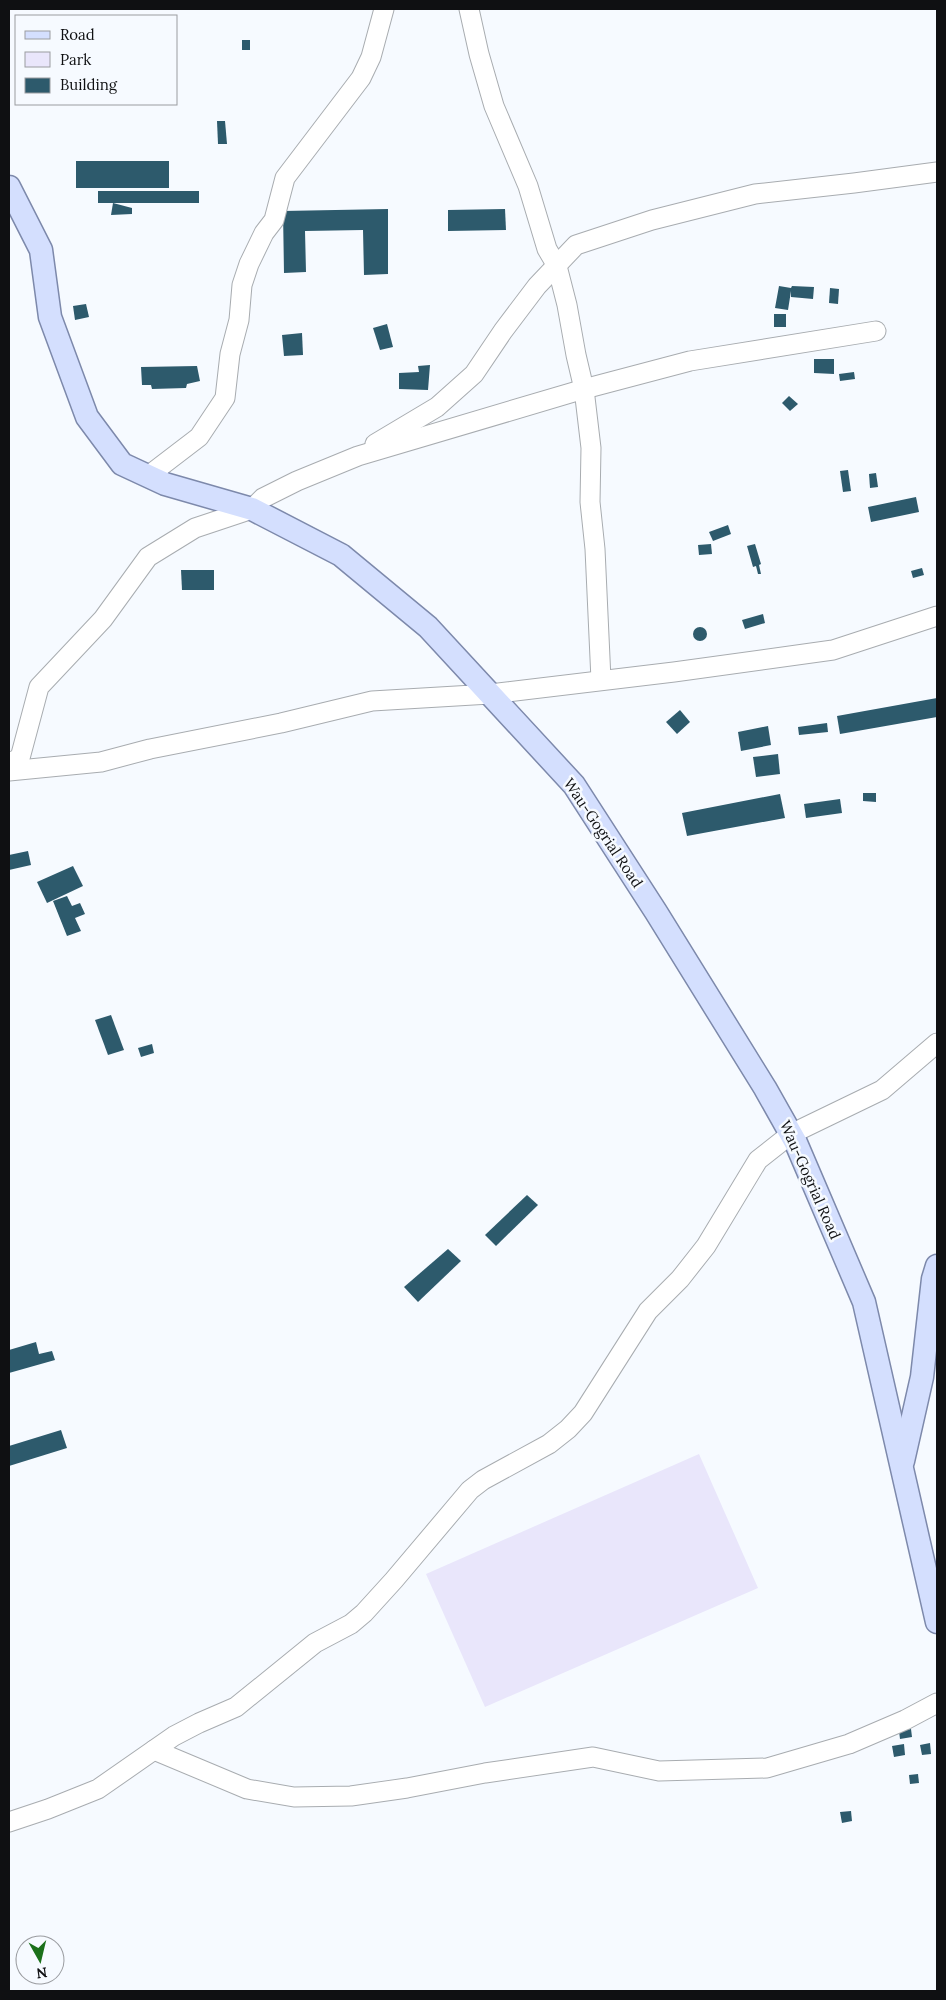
<svg xmlns="http://www.w3.org/2000/svg" width="946" height="2000" font-family="Lora,serif">
  <rect width="100%" height="100%" fill="#f6faff"/>
  <polygon fill="#e9e6fb" points="699,1454 758,1588 485,1707 426,1574"/>
  <g fill="#2d5a6c">
    <rect x="242" y="40" width="8" height="10"/>
    <polygon points="217,121 225,121 227,144 218,144"/>
    <rect x="76" y="161" width="93" height="27"/>
    <rect x="98" y="191" width="101" height="12"/>
    <polygon points="113,203 132,208 132,214 111,215"/>
    <polygon points="388,209 388,274 364,275 363,230 305,231 306,272 284,273 283,211"/>
    <polygon points="505,209 506,230 448,231 448,210"/>
    <polygon points="779,286 791,288 792,286 814,287 813,299 791,297 791,291 788,310 775,308"/>
    <polygon points="830,288 839,289 838,304 829,303"/>
    <polygon points="86,304 89,317 75,320 73,306"/>
    <rect x="774" y="314" width="12" height="13"/>
    <polygon points="387,324 393,347 380,350 373,328"/>
    <polygon points="302,333 303,355 284,356 282,335"/>
    <polygon points="814,359 834,359 834,374 814,373"/>
    <polygon points="430,365 428,390 399,389 399,373 419,372 418,366"/>
    <polygon points="197,366 200,381 187,384 186,388 152,389 151,385 142,385 141,367"/>
    <polygon points="854,372 855,379 840,381 839,374"/>
    <polygon points="789,396 798,404 790,411 782,403"/>
    <polygon points="848,470 851,491 843,492 840,471"/>
    <polygon points="876,473 878,487 870,488 869,474"/>
    <polygon points="916,497 919,512 871,522 868,507"/>
    <polygon points="728,525 731,534 713,541 709,532"/>
    <polygon points="711,544 712,554 699,555 698,545"/>
    <polygon points="755,544 761,564 759,565 761,574 758,574 756,566 753,567 747,546"/>
    <polygon points="922,568 924,575 913,578 911,571"/>
    <polygon points="181,570 214,570 214,590 182,590"/>
    <polygon points="763,614 765,623 745,629 742,620"/>
    <circle cx="700" cy="634" r="7"/>
    <polygon points="937,698 937,717 840,734 837,716"/>
    <polygon points="680,710 690,722 677,734 666,722"/>
    <polygon points="827,723 828,732 799,735 798,727"/>
    <polygon points="768,726 771,745 741,751 738,732"/>
    <polygon points="778,754 780,774 756,777 753,757"/>
    <polygon points="863,793 876,793 876,802 863,801"/>
    <polygon points="780,794 785,818 687,836 682,813"/>
    <polygon points="840,799 842,813 806,818 804,804"/>
    <polygon points="28,851 31,865 9,870 9,855"/>
    <polygon points="73,866 83,886 47,903 37,882"/>
    <polygon points="67,896 72,906 80,903 85,914 75,918 81,931 67,936 53,901"/>
    <polygon points="111,1015 124,1050 108,1055 95,1020"/>
    <polygon points="152,1044 154,1053 141,1057 138,1048"/>
    <polygon points="527,1195 538,1205 496,1246 485,1235"/>
    <polygon points="448,1249 461,1261 418,1302 404,1287"/>
    <polygon points="36,1342 39,1354 52,1351 55,1360 9,1373 9,1350"/>
    <polygon points="61,1430 67,1448 9,1466 9,1446"/>
    <polygon points="911,1729 912,1737 900,1739 899,1731"/>
    <polygon points="930,1743 931,1754 922,1755 920,1745"/>
    <polygon points="904,1744 905,1755 894,1757 892,1746"/>
    <polygon points="918,1774 919,1783 910,1784 909,1775"/>
    <polygon points="851,1811 852,1821 842,1823 840,1812"/>
  </g>
  <g fill="none" stroke-linecap="round" stroke-linejoin="round">
    <g stroke="#a8acb0" stroke-width="21">
      <g id="minor">
        <polyline points="469,9 479,54 494,106 528,186 547,249 557,266 567,305 576,355 584,389 591,448 590,502 595,549 601,680"/>
        <polyline points="375,444 437,407 474,374 503,331 537,286 576,245 652,220 755,194 854,183 937,172"/>
        <polyline points="148,476 199,437 225,398 230,354 239,320 242,285 249,264 264,233 274,220 285,178 361,78 371,57 384,9"/>
        <polyline points="9,763 20,758 39,687 103,619 148,557 195,528 252,509 263,498 297,481 358,456 584,389 690,361 876,331"/>
        <polyline points="9,771 101,762 150,749 281,723 372,701 490,694 674,672 833,650 937,616"/>
        <polyline points="154,1750 247,1789 294,1797 351,1796 407,1788 485,1773 593,1757 659,1771 767,1768 849,1744 905,1720 937,1703"/>
        <polyline points="9,1822 48,1809 98,1789 174,1736 199,1723 236,1707 315,1643 351,1624 364,1613 394,1580 470,1490 483,1480 549,1444 568,1429 583,1413 648,1311 680,1279 706,1246 758,1160 791,1134 882,1090 937,1043"/>
      </g>
    </g>
    <g stroke="#7d89ab" stroke-width="25">
      <g id="major">
        <polyline points="9,187 41,250 50,317 87,417 122,464 165,484 252,509 341,555 428,627 574,785 656,912 765,1088 796,1143 864,1302 937,1622"/>
        <polyline points="903,1461 922,1377 933,1279 937,1266"/>
      </g>
    </g>
    <use href="#minor" stroke="#fff" stroke-width="19"/>
    <use href="#major" stroke="#d4dffe" stroke-width="22"/>
  </g>
  <g text-anchor="middle" stroke-width="5" stroke-linejoin="round" paint-order="stroke">
    <g font-size="15" fill="#0f1012" stroke="#f6faff">
      <text transform="translate(603 833) rotate(56)" y="5">Wau-Gogrial Road</text>
      <text transform="translate(810 1180) rotate(66)" y="5">Wau-Gogrial Road</text>
    </g>
  </g>
  <rect width="946" height="2000" fill="none" stroke="#0f1012" stroke-width="20"/>
  <rect x="15" y="15" width="162" height="90" fill="#f6faff" stroke="#9a9ca0"/>
  <rect x="25" y="31" width="25" height="8" fill="#d4dffe" stroke="#9a9ca0"/>
  <text x="60" y="40" font-size="15" fill="#0f1012">Road</text>
  <rect x="25" y="52" width="25" height="15" fill="#e9e6fb" stroke="#9a9ca0"/>
  <text x="60" y="65" font-size="15" fill="#0f1012">Park</text>
  <rect x="25" y="78" width="25" height="15" fill="#2d5a6c" stroke="#9a9ca0"/>
  <text x="60" y="90" font-size="15" fill="#0f1012">Building</text>
  <g transform="translate(40 1960) rotate(172)"><circle r="24" fill="#f6faff" stroke="#9a9ca0"/>
  <path d="M0-4L9 19L0 12L-9 19Z" fill="#1b701a"/>
  <text y="-8" font-size="14" font-weight="bold" text-anchor="middle" fill="#0f1012">N</text>
  </g>
</svg>
